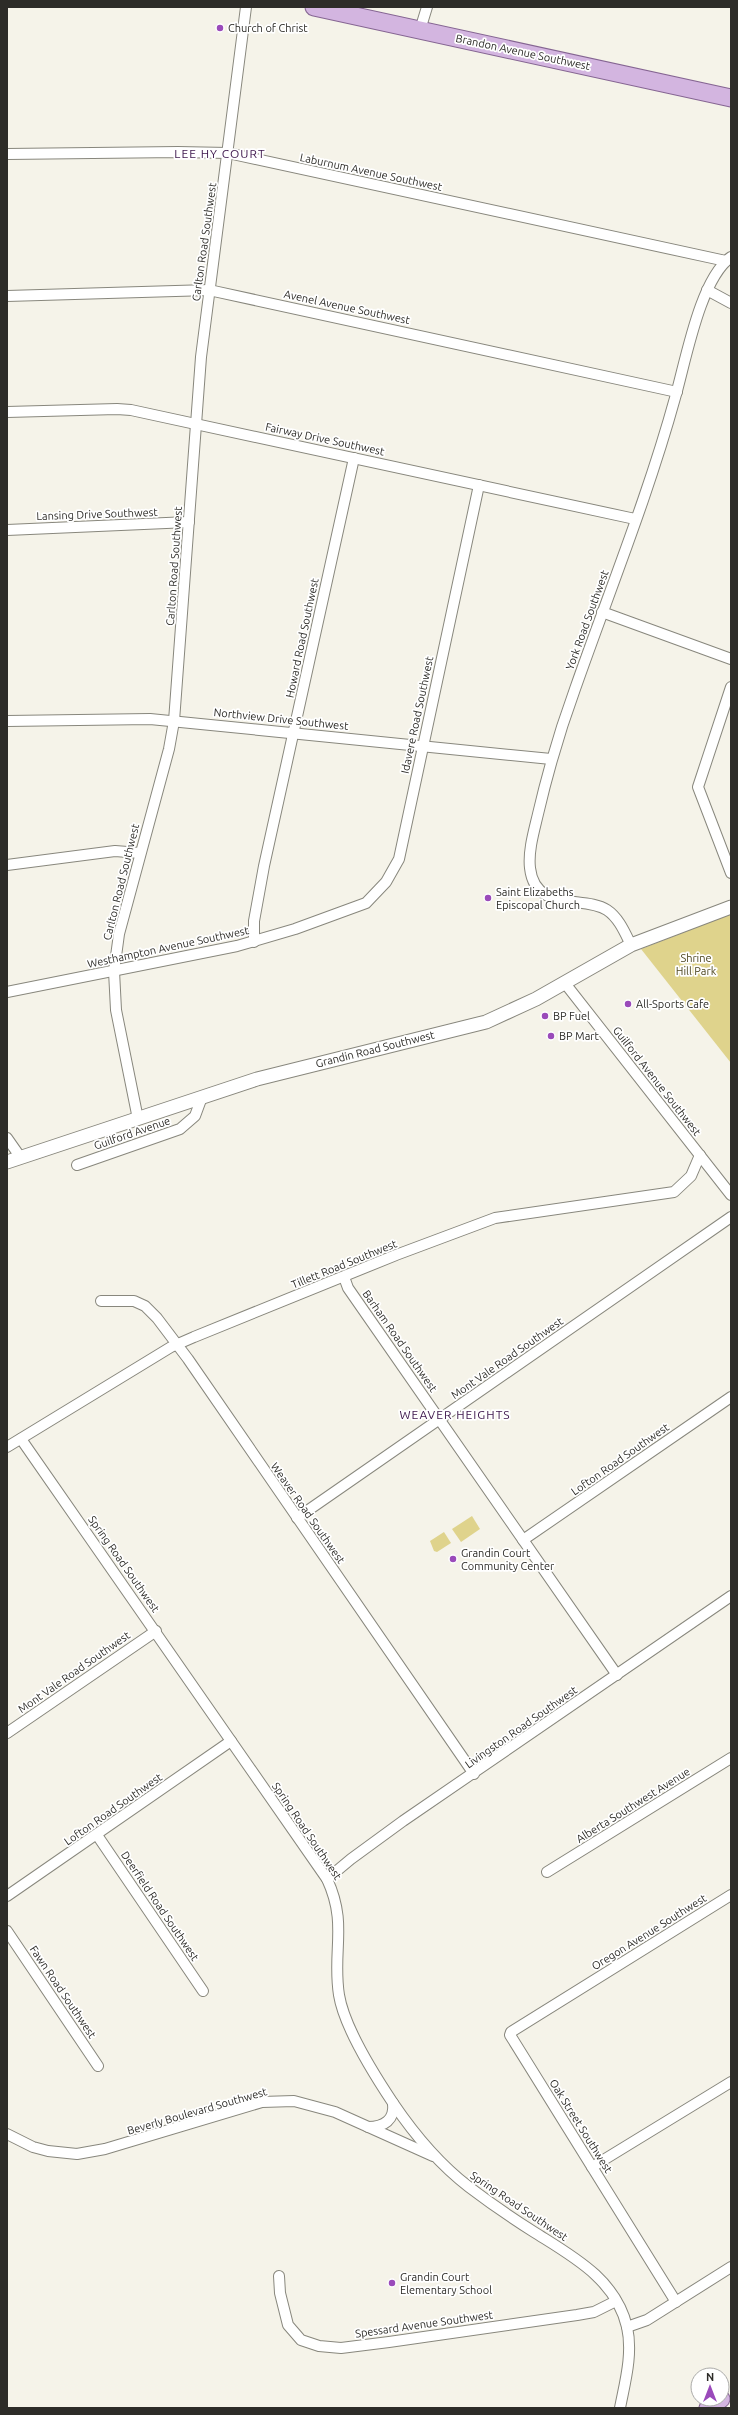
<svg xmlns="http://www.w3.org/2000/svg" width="738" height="2415" font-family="Ubuntu,sans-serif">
  <rect width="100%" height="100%" fill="#f5f3e9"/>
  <g fill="#dfd38c">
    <polygon points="731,914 731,1063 641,949"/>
    <polygon points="472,1516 480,1529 461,1542 452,1529"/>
    <polygon points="444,1532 451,1543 437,1552 434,1551 430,1541"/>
  </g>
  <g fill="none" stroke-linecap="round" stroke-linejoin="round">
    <g stroke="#88877d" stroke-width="12">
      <g id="minor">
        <polyline points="420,30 427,7"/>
        <polyline points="7,154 178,152 228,153 726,261"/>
        <polyline points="707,290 731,303"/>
        <polyline points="7,296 209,290 677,392"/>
        <polyline points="7,412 117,409 131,410 635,519"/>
        <polyline points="7,530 189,522"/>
        <polyline points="602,612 731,659"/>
        <polyline points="731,687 698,787 731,873"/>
        <polyline points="7,721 150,719 551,759"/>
        <polyline points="7,865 115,851 140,853"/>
        <polyline points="254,942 254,921 264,866 354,458"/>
        <path d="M631 945C625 933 619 918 607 910 584 895 535 913 530 868 528 851 534 831 538 814 548 771 560 730 575 689 609 592 648 496 675 398 686 360 700 279 731 257"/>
        <polyline points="564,982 731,1195"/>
        <polyline points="7,992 237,946 295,929 366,903 386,882 399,859 479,485"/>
        <polyline points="138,1119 116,1010 114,971 119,934 169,749 174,721 201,357 246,7"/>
        <polyline points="7,1138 21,1158"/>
        <polyline points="77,1165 180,1129 195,1116 202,1097"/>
        <polyline points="344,1277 348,1288 617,1675"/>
        <polyline points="101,1301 134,1301 145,1306 157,1318 188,1359 474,1774"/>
        <path d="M21 1439 327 1879C348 1924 332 1951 339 1995 344 2026 375 2076 393 2103 414 2134 439 2164 469 2187 490 2203 512 2218 534 2232 572 2256 616 2279 627 2327 633 2354 625 2382 620 2408"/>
        <polyline points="7,1447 171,1347 194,1337 396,1255 495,1218 674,1192 691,1176 700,1155"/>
        <polyline points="297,1518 731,1217"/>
        <polyline points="523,1540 731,1397"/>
        <polyline points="7,1733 156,1631"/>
        <polyline points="97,1835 203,1991"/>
        <polyline points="547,1872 731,1758"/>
        <polyline points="327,1879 351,1859 403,1821 731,1596"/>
        <polyline points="7,1896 231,1741"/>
        <polyline points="7,1931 98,2066"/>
        <path d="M368 2127C384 2127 395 2120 393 2103"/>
        <polyline points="7,2134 33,2147 48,2151 77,2154 105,2149 262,2102 294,2101 335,2112 433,2156"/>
        <polyline points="592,2167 731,2082"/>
        <polyline points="279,2276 280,2293 288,2325 301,2340 319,2346 341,2348 389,2342 577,2315 594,2312 616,2301"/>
        <polyline points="676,2302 510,2035 511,2032 731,1895"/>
        <polyline points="627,2327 647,2320 731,2267"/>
      </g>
    </g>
    <g stroke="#88877d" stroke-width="15">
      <polyline id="tertiary" points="7,1162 257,1079 486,1022 536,999 631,945 731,907"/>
    </g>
    <g stroke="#856592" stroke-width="19">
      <g id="primary">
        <polyline points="314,7 731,98"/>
        <polyline points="708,2408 721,2399"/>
      </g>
    </g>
    <use href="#minor" stroke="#fff" stroke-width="10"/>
    <use href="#tertiary" stroke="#fff" stroke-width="13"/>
    <use href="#primary" stroke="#d3b5e0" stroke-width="17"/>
  </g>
  <g fill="#9a4aba" stroke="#fff" stroke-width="1.5">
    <circle cx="220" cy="28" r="4"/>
    <circle cx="488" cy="898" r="4"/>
    <circle cx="628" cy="1004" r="4"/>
    <circle cx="545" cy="1016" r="4"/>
    <circle cx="551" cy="1036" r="4"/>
    <circle cx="453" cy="1559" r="4"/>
    <circle cx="392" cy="2283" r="4"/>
  </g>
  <g text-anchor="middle" stroke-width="3.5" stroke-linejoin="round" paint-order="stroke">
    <g font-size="11" fill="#2d2c28" stroke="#fff" text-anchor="start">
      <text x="228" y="32">Church of Christ</text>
      <text x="496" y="896">Saint Elizabeths<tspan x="496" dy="13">Episcopal Church</tspan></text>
      <text x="636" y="1008">All-Sports Cafe</text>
      <text x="553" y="1020">BP Fuel</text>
      <text x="559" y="1040">BP Mart</text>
      <text x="461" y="1557">Grandin Court<tspan x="461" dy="13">Community Center</tspan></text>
      <text x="400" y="2281">Grandin Court<tspan x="400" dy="13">Elementary School</tspan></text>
    </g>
    <g font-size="11" fill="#2d2c28" stroke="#fff">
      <text transform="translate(523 52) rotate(12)" y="4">Brandon Avenue Southwest</text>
      <text transform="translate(371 172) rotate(12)" y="4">Laburnum Avenue Southwest</text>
      <text transform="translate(204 242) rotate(-82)" y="4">Carlton Road Southwest</text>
      <text transform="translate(347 307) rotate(12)" y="4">Avenel Avenue Southwest</text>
      <text transform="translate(325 439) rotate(12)" y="4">Fairway Drive Southwest</text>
      <text transform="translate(97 514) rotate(-2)" y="4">Lansing Drive Southwest</text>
      <text transform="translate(174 566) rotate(-86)" y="4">Carlton Road Southwest</text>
      <text transform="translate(587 620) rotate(-70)" y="4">York Road Southwest</text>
      <text transform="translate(302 638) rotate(-78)" y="4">Howard Road Southwest</text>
      <text transform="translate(417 715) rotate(-78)" y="4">Idavere Road Southwest</text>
      <text transform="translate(281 719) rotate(6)" y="4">Northview Drive Southwest</text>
      <text transform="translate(121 882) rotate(-76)" y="4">Carlton Road Southwest</text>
      <text transform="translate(168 947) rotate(-12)" y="4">Westhampton Avenue Southwest</text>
      <text transform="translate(375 1049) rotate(-14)" y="4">Grandin Road Southwest</text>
      <text transform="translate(657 1081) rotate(52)" y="4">Guilford Avenue Southwest</text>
      <text transform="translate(132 1133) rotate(-19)" y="4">Guilford Avenue</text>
      <text transform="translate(344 1264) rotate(-22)" y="4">Tillett Road Southwest</text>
      <text transform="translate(400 1341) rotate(55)" y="4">Barham Road Southwest</text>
      <text transform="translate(507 1358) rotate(-35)" y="4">Mont Vale Road Southwest</text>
      <text transform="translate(620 1459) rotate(-35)" y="4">Lofton Road Southwest</text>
      <text transform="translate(308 1513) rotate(55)" y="4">Weaver Road Southwest</text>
      <text transform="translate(124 1564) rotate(55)" y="4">Spring Road Southwest</text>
      <text transform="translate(74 1672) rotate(-35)" y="4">Mont Vale Road Southwest</text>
      <text transform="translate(521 1727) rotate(-35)" y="4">Livingston Road Southwest</text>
      <text transform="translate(633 1805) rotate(-32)" y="4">Alberta Southwest Avenue</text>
      <text transform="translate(113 1809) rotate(-35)" y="4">Lofton Road Southwest</text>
      <text transform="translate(307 1831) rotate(56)" y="4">Spring Road Southwest</text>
      <text transform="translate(160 1906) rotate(56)" y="4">Deerfield Road Southwest</text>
      <text transform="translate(649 1932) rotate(-32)" y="4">Oregon Avenue Southwest</text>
      <text transform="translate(63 1992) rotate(56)" y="4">Fawn Road Southwest</text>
      <text transform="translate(197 2111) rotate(-16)" y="4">Beverly Boulevard Southwest</text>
      <text transform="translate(581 2126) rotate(58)" y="4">Oak Street Southwest</text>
      <text transform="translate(519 2206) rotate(34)" y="4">Spring Road Southwest</text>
      <text transform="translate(424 2324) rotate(-8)" y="4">Spessard Avenue Southwest</text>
    </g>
    <g font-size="11" fill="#4d4620" stroke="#fff">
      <text x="696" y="962">Shrine<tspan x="696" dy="13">Hill Park</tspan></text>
    </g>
    <g font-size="12" letter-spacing="1" fill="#3b144a" stroke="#fff">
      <text x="220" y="158">LEE HY COURT</text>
      <text x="455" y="1419">WEAVER HEIGHTS</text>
    </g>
  </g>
  <rect width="738" height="2415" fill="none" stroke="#2d2c28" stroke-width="16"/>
  <g transform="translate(710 2387)"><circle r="19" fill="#ffffff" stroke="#ababa9"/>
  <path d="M0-3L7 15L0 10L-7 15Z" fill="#9a4aba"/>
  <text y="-6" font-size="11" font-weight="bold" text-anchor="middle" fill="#2d2c28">N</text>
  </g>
</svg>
